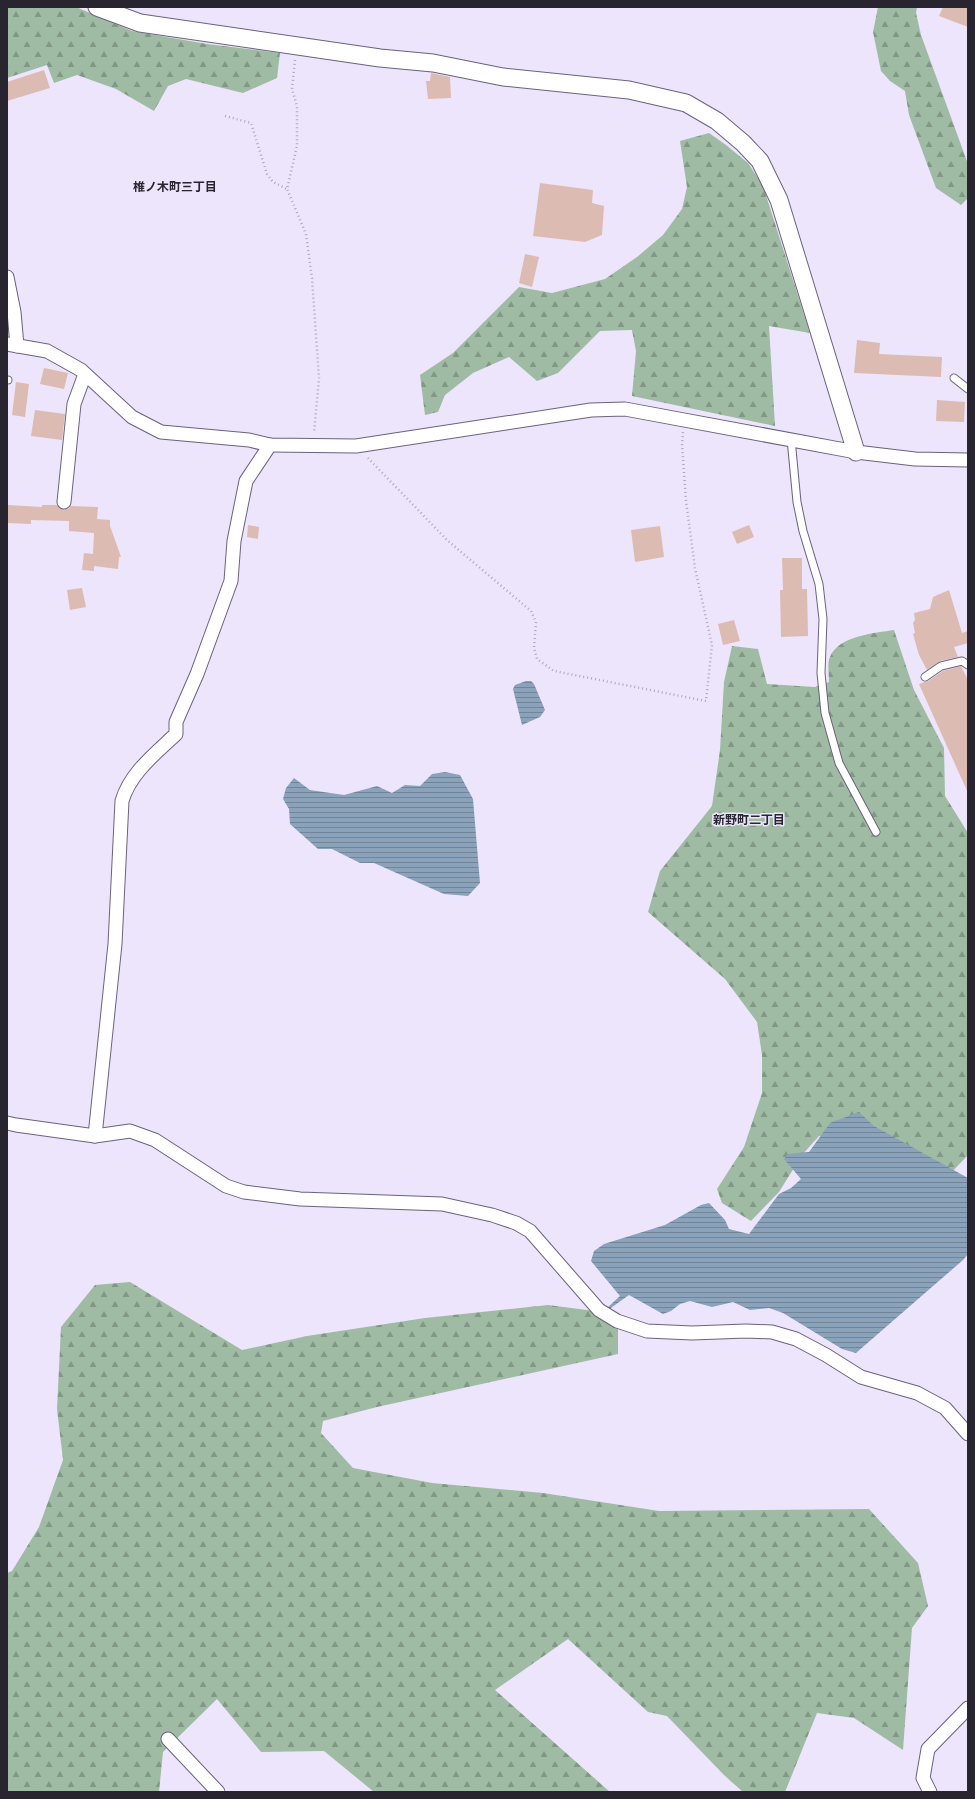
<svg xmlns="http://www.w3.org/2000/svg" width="975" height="1799" font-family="'Fira Sans Condensed','Noto Sans JP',sans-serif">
  <defs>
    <pattern id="forest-firs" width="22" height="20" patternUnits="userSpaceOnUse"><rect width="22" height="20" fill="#9fbba4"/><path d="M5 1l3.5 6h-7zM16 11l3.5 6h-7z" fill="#829886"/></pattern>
    <pattern id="water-rules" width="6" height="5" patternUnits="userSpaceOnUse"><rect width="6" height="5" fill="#8aa2ba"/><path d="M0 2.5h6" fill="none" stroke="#718498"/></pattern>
  </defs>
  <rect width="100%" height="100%" fill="#ede5fc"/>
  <g fill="url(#forest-firs)">
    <polygon points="7,7 76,7 132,31 207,44 280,53 277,78 243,93 186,79 168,86 154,111 116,89 77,75 54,83 47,65 7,78"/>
    <polygon points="878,7 917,7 916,13 921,35 968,164 968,198 961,205 936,188 909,115 905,91 890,81 881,71 873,32"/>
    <polygon points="709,133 726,145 748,163 763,186 810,333 769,326 775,426 632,396 636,351 632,330 600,331 558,373 537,381 509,357 473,373 445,395 438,412 425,415 420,375 453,353 519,287 552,293 605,279 637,257 663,235 682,209 687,187 680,141"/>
    <path d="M894 630 914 690 944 748 945 796 968 833V1155L949 1175 838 1134 819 1136 802 1155 779 1192 751 1221 722 1203 717 1189 744 1147 762 1093V1055L757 1022 725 979 648 912 660 871 712 806 720 750 724 682 732 646 758 649 767 684 815 687 829 682C829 675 827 663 830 657 838 636 875 633 894 630Z"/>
    <polygon points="130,1282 242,1350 307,1336 425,1318 548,1305 618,1314 618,1354 377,1407 323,1421 321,1433 353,1468 432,1483 543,1493 659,1511 869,1509 918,1563 928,1606 912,1628 903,1750 854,1718 817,1713 785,1792 743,1792 724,1775 667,1716 648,1712 568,1639 495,1690 610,1792 374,1792 324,1751 261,1752 217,1699 163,1752 159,1792 7,1792 7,1573 12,1571 39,1527 63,1460 57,1409 61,1327 95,1285"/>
  </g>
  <g fill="url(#water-rules)">
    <polygon points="526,681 531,681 534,684 545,710 540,717 522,725 513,689 515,685"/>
    <polygon points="445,772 460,775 473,799 480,883 468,896 444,894 374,863 360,863 332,849 318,849 290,824 289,809 283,799 286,788 294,778 310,790 344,795 377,786 392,793 405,785 420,786 432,774"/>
    <polygon points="859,1112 874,1126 968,1178 968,1254 963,1260 856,1353 842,1349 783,1313 769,1308 750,1310 733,1302 712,1307 690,1301 680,1304 671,1311 663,1314 629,1295 608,1310 606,1309 620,1296 591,1261 594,1251 604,1244 665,1225 701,1205 709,1203 725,1220 729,1229 749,1234 779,1194 791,1188 801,1179 784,1159 788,1154 809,1152 830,1123"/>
  </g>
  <g fill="#dcbbb2">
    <polygon points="943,7 968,7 968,27 939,16"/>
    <polygon points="44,70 50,88 7,101 7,82"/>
    <polygon points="431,73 450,77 451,98 428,99 426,81 430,81"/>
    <polygon points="540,183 593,190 592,203 604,206 602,235 585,242 533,236"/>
    <polygon points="525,254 539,257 532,287 519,283"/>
    <polygon points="857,340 880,343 879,354 942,357 941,377 854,373"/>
    <polygon points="44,368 68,373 64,389 40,384"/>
    <polygon points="16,382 29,384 25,417 12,415"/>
    <polygon points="937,400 965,402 964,422 936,421"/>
    <polygon points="35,410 65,414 62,440 31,436"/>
    <polygon points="8,505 42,507 42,505 57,505 64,510 68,509 71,506 98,507 97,519 110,520 110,526 121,557 119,557 118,569 94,566 94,571 82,570 84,553 93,554 94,533 69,531 69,521 31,520 31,524 7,523"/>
    <polygon points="248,525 259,527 258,539 247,537"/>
    <polygon points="749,525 754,537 737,544 732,532"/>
    <polygon points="660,526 664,557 635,562 631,530"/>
    <polygon points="782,558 802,558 802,589 807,589 808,636 781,637 780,590 783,590"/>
    <polygon points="82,588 86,607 70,610 67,590"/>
    <polygon points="949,590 962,633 968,631 968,643 954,647 958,657 940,661 927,670 919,655 913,634 915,633 913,623 915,620 914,613 930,609 933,597"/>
    <polygon points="734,620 740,641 723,645 718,624"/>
    <polygon points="961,666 968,680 968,793 919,684 928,681 943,671"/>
  </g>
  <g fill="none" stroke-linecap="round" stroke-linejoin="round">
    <g stroke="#6b627b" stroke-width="9">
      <g id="service">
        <polyline points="954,378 968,389"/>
        <polyline points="7,380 8,380"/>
        <polyline points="791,439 797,502 803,531 819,584 823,619 821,673 825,713 839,763 876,832"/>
        <polyline points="925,677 941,666 962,661 968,665"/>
      </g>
    </g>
    <g stroke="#6b627b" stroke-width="15">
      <g id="minor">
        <polyline points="7,277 14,312 17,346"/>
        <polyline points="7,344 47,351 81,370 132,417 161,432 249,440 270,445 356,446 591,410 625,409 856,452 915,459 968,460"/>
        <polyline points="64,502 74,404 85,374"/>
        <polyline points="7,1123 16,1125 95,1136 130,1131 155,1140 226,1186 244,1192 300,1199 442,1204 492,1215 516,1223 530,1231 599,1310 617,1321 647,1331 692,1333 746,1331 772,1332 796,1339 826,1355 861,1377 917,1393 945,1408 968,1434"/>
        <path d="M95 1136 115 944 122 801C130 773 156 753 176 734V722L197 674 231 581 234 541 246 481 270 445"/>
        <polyline points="168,1739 218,1792"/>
        <polyline points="930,1792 923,1778 928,1749 968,1708"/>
      </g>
    </g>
    <g stroke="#6b627b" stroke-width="19">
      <polyline id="tertiary" points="97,7 140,23 380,58 433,63 503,77 629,90 686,103 717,121 743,143 760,161 779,200 856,452"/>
    </g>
    <g stroke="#aea8bb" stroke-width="2.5" stroke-dasharray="1 3" stroke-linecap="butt">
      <polyline points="295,60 292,89 297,106 297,146 287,189 306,234 312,278 319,378 314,433"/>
      <polyline points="225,116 251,123 267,174 273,182 287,189"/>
      <polyline points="368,458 447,540 531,611 536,622 534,648 537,659 554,671 706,701 712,645 695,568 686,501 682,444 683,432"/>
    </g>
    <use href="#service" stroke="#fff" stroke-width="7"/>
    <use href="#minor" stroke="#fff" stroke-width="13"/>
    <use href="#tertiary" stroke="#fff" stroke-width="17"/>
  </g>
  <g text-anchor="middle" stroke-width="3" stroke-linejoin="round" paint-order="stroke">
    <g font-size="12" font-weight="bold" fill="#292530" stroke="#ede5fc">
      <text x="175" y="191">椎ノ木町三丁目</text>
      <text x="749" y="824">新野町二丁目</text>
    </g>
  </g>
  <rect width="975" height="1799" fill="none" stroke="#292530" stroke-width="16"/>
</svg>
